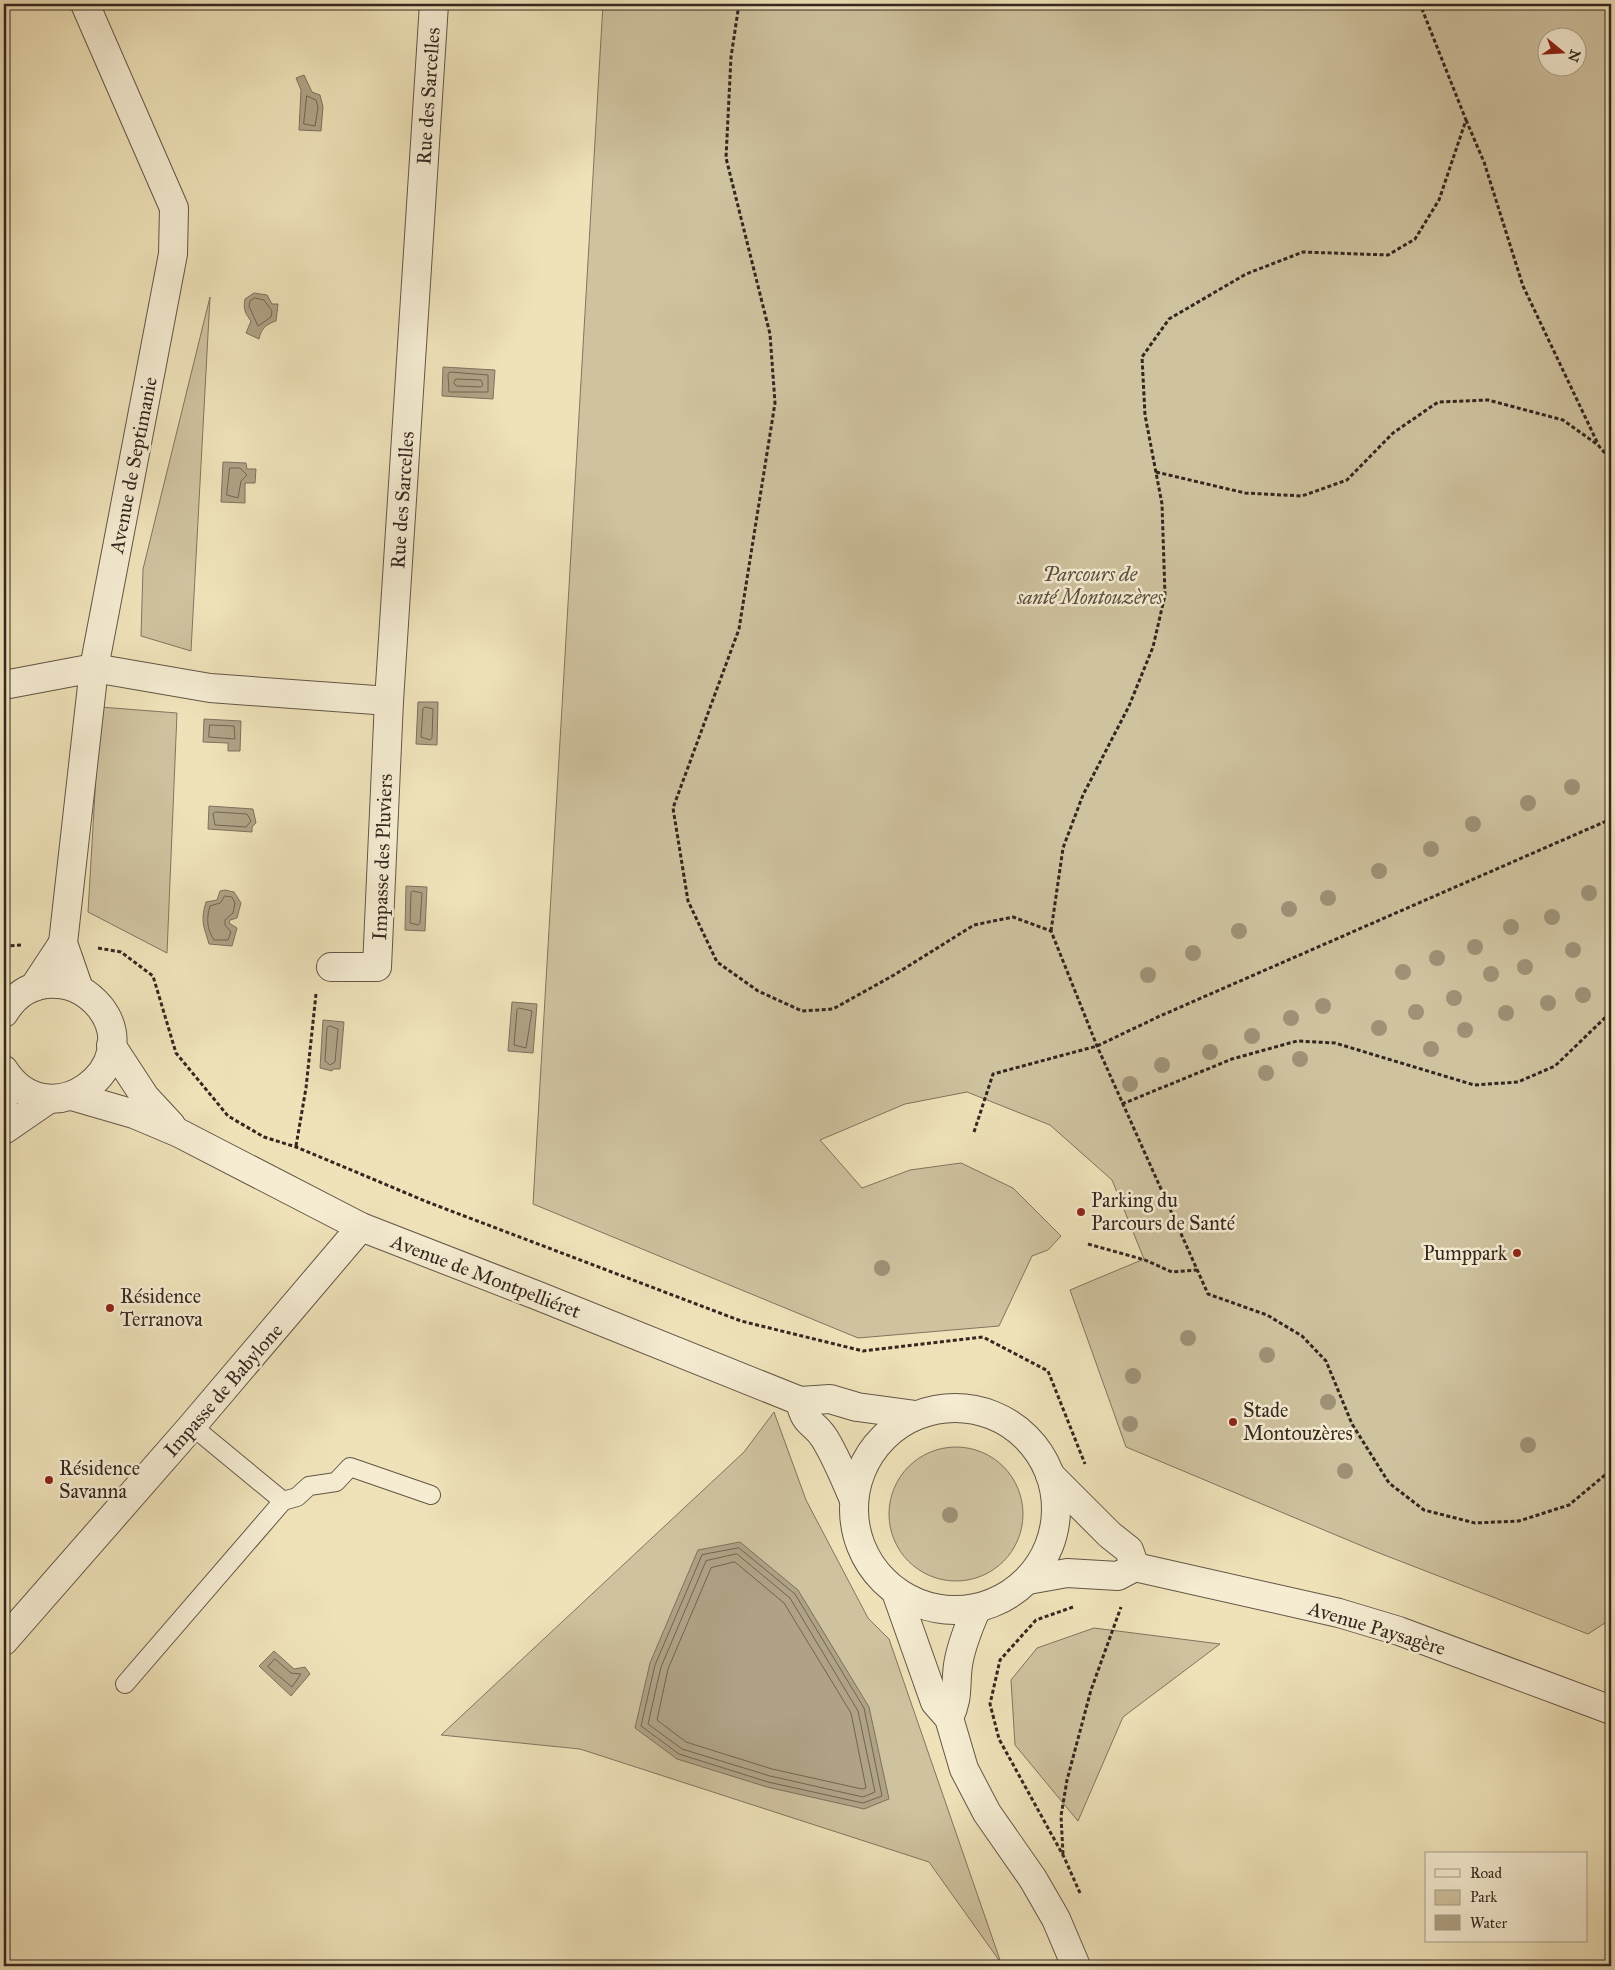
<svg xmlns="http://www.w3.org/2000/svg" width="1615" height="1970" font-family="'IM FELL Great Primer',serif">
  <rect width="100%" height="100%" fill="#efe2b9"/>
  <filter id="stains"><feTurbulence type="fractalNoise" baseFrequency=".004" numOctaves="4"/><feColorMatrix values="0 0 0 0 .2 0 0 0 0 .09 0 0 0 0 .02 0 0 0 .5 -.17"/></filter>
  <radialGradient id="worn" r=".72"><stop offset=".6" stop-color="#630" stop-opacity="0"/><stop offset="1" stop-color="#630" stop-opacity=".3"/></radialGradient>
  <g fill="#cfc29f" stroke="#827460" fill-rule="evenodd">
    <path d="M603 4H1611V1619L1588 1634 1374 1551 1126 1447 1070 1290 1144 1259 1112 1180 1050 1125 967 1092 905 1104 820 1140 862 1188 910 1170 961 1163 1013 1188 1061 1236 1048 1250 1032 1256 999 1326 858 1338 533 1204ZM1548 38H1578V68H1548Z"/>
    <polygon points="210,297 191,651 141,636 143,569"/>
    <polygon points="100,707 177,713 167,953 88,912"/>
    <polygon points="774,1412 806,1500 868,1618 889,1639 1001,1963 929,1862 580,1749 441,1735 744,1452"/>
    <circle cx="956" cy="1514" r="67"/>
    <polygon points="1094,1628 1220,1644 1123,1717 1078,1821 1015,1745 1011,1680 1037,1648"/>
  </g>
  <g fill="#afa285" stroke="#7e715d">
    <polygon points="304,75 312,92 320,95 323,107 321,131 299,130 301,90 296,78"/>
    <path d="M254 293 267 295 272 304H278L276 321C266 324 261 329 259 339L246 333 251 321C245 313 243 309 245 299Z"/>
    <polygon points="443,367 495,370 493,399 442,396"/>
    <polygon points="223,462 246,463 247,469 256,469 255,483 245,483 245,503 221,502"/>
    <polygon points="418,702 438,702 437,745 416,744"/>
    <polygon points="204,719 241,721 240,751 228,751 228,743 203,742"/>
    <polygon points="209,806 253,809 256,823 252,827 252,832 208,829"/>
    <polygon points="406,886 427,887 425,931 405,930"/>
    <path d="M225 890 234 892 241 903 237 918 230 920 229 923 237 928 232 946 209 944C204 926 200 922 206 902L217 900 220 891Z"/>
    <polygon points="512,1002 537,1004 533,1053 508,1051"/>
    <polygon points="323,1020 344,1022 340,1069 333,1069 332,1071 320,1068"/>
    <polygon points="740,1542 798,1590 869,1707 889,1799 864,1809 767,1787 677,1759 635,1728 650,1663 698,1550"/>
    <polygon points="274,1651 294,1669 305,1667 310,1674 291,1696 259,1666"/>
  </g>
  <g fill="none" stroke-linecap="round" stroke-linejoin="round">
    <g stroke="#726452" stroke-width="1">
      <polygon points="307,96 316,100 318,108 315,126 304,124"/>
      <polygon points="255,298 264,300 272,311 271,317 258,326 249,306 250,301"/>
      <polygon points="450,372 488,375 488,392 449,392 448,375"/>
      <polygon points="456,379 481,380 483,385 481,387 456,386 454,383"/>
      <polygon points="230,468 240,468 247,475 241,481 238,498 227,495"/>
      <polygon points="425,707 433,709 432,738 430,740 421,737 423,709"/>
      <polygon points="210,725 234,726 235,739 209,737"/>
      <polygon points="216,812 247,814 251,821 246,827 215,825 213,814"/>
      <polygon points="413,891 422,893 420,923 418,925 410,923 411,893"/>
      <path d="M225 896 232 897 235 903 233 913 225 920V925L231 932 228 940H214C207 929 206 919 210 906L220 903Z"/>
      <polygon points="519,1008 532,1011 526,1048 514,1045 517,1010"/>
      <polygon points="330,1026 338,1029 335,1062 330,1065 325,1061 327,1028"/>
      <polygon points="739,1548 795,1594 864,1708 882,1796 863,1803 768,1782 679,1754 641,1726 655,1665 702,1555"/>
      <polygon points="737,1554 790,1598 858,1711 875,1792 863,1797 770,1776 682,1749 648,1724 661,1667 706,1561"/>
      <polygon points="735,1562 784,1603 851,1713 866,1788 862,1789 772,1769 686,1742 657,1720 668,1669 711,1568"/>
      <polygon points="275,1659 291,1673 301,1674 292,1687 268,1667"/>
    </g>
    <g stroke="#635646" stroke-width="20">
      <g id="service">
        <polyline points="192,1426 283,1501"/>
        <polyline points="125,1684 283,1501 297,1497 309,1486 336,1482 350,1467 431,1495"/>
      </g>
    </g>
    <g stroke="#635646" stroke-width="30">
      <g id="minor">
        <polyline points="4,685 94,668 210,688 389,701 434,4"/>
        <polyline points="331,967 377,967 389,701"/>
        <polyline points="34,987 63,943"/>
        <polyline points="79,989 63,943 94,668 173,254 174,208 85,4"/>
        <polyline points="4,1099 10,1079"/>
        <polyline points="4,1130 49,1099"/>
        <polyline points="896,1592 935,1702 949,1718 964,1769 987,1813 1033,1879 1056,1919 1076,1966"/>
        <polyline points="4,1641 192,1426 361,1227"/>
        <path d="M949 1718C959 1697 955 1687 958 1665 961 1645 969 1626 977 1608"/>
      </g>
    </g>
    <g stroke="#635646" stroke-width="30">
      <g id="tertiary">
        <path d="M4 1013C16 993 35 982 58 984 75 985 89 994 100 1007 147 1067 49 1140 4 1070"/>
        <polyline points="111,1045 145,1097 171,1125"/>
        <polyline points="72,1096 134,1114 179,1133 361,1227 536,1295 800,1401 830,1399 857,1407 916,1415"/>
        <path d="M800 1401C805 1426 814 1421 825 1439 837 1459 845 1479 854 1500"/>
        <circle cx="955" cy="1509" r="101"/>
        <polyline points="1050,1475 1110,1535 1129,1550 1135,1567"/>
        <polyline points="1028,1580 1067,1573 1118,1576 1135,1567 1339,1613 1399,1631 1611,1710"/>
      </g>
    </g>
    <g stroke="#342720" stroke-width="3" stroke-dasharray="4 2.5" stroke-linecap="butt">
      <polyline points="739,4 731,57 726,158 770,334 775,403 739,629 673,808 688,901 717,962 758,991 802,1011 833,1009 894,975 974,925 1013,917 1051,931 1097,1046 1208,1294 1267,1315 1302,1336 1326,1361 1352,1424 1389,1483 1424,1510 1475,1523 1519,1521 1569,1505 1611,1470"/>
      <polyline points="1466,120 1484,162 1523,286 1598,444"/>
      <polyline points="1156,472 1245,493 1302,496 1347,480 1393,433 1438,402 1488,400 1563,420 1598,445 1611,460"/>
      <polyline points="1051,931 1063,848 1083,795 1129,706 1153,647 1165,595 1162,504 1145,415 1142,357 1169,319 1246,274 1303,252 1388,255 1415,239 1439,200 1466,120 1420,4"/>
      <polyline points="4,946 22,945"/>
      <polyline points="98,948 121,952 153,976 176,1053 228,1116 264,1137 296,1147 430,1203 741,1321 863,1351 983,1337 1048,1371 1085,1464"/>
      <polyline points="1122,1104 1232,1059 1297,1041 1335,1043 1474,1085 1518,1082 1555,1066 1611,1012"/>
      <polyline points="974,1132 993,1074 1097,1046 1160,1016 1611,819"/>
      <polyline points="296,1146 306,1088 316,994"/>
      <polyline points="1088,1244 1145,1260 1172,1272 1197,1270"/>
      <polyline points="1073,1607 1036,1620 1000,1660 990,1704 999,1739 1064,1857 1080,1893"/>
      <polyline points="1063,1854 1061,1816 1067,1780 1091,1690 1121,1607"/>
    </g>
    <use href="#service" stroke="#f5ecd2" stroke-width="18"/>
    <use href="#minor" stroke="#f5ecd2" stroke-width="28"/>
    <use href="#tertiary" stroke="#f5ecd2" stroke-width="28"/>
  </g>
  <g fill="#9e9176">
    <circle cx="1572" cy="787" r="8"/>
    <circle cx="1528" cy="803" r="8"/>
    <circle cx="1473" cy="824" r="8"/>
    <circle cx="1431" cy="849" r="8"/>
    <circle cx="1379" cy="871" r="8"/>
    <circle cx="1589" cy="893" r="8"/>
    <circle cx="1328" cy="898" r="8"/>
    <circle cx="1289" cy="909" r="8"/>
    <circle cx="1552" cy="917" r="8"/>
    <circle cx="1511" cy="927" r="8"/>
    <circle cx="1239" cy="931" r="8"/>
    <circle cx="1475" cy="947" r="8"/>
    <circle cx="1573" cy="950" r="8"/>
    <circle cx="1193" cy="953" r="8"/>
    <circle cx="1437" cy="958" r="8"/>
    <circle cx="1525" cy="967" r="8"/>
    <circle cx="1403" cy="972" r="8"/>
    <circle cx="1491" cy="974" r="8"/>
    <circle cx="1148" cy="975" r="8"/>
    <circle cx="1583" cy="995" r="8"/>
    <circle cx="1454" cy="998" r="8"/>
    <circle cx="1548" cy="1003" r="8"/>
    <circle cx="1323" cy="1006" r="8"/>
    <circle cx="1416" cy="1012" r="8"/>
    <circle cx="1506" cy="1013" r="8"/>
    <circle cx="1291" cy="1018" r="8"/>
    <circle cx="1379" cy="1028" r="8"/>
    <circle cx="1465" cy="1030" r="8"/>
    <circle cx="1252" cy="1036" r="8"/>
    <circle cx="1431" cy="1049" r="8"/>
    <circle cx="1210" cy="1052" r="8"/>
    <circle cx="1300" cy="1059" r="8"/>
    <circle cx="1162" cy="1065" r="8"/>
    <circle cx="1266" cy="1073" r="8"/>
    <circle cx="1130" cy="1084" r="8"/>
    <circle cx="882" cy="1268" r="8"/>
    <circle cx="1188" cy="1338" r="8"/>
    <circle cx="1267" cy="1355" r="8"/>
    <circle cx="1133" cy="1376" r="8"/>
    <circle cx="1328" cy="1402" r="8"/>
    <circle cx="1130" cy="1424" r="8"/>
    <circle cx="1528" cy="1445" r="8"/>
    <circle cx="1345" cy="1471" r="8"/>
    <circle cx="950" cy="1515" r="8"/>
  </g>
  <g fill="#8f2418" stroke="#f5ecd2" stroke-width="2">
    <circle cx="1081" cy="1212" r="5"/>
    <circle cx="1517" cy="1253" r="5"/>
    <circle cx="110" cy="1308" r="5"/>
    <circle cx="1233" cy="1422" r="5"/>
    <circle cx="49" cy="1480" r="5"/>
  </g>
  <g text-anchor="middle" stroke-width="5" stroke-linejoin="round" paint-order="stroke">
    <g font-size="20" fill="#342720" stroke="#f5ecd2">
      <text transform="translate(428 96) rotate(-86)" y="7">Rue des Sarcelles</text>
      <text transform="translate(133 465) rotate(-79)" y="7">Avenue de Septimanie</text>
      <text transform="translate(402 500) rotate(-86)" y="7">Rue des Sarcelles</text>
      <text transform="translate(382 857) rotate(-88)" y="7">Impasse des Pluviers</text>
      <text transform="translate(486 1276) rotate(21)" y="7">Avenue de Montpelliéret</text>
      <text transform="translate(223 1390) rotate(-49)" y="7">Impasse de Babylone</text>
      <text transform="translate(1377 1628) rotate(17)" y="7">Avenue Paysagère</text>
    </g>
    <g font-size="20" font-style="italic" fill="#5b4e40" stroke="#f5ecd2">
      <text x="1090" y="581">Parcours de<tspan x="1090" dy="23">santé Montouzères</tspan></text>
    </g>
    <g font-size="20" fill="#342720" stroke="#f5ecd2" text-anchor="start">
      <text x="1091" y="1207">Parking du<tspan x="1091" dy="23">Parcours de Santé</tspan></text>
      <text x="1507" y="1260" text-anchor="end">Pumppark</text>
      <text x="120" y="1303">Résidence<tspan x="120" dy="23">Terranova</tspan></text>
      <text x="1243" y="1417">Stade<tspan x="1243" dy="23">Montouzères</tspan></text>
      <text x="59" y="1475">Résidence<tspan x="59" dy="23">Savanna</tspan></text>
    </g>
  </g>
  <rect width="1615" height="1970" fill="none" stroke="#efe2b9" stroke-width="20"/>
  <rect x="5" y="5" width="1605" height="1960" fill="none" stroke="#342720" stroke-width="2.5"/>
  <rect x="10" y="10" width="1595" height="1950" fill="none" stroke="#342720"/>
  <rect x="1425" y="1852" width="162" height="90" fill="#f5ecd2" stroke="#a89d8b"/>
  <rect x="1435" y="1869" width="25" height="8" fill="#f5ecd2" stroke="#a89d8b"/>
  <text x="1470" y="1878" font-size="15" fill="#342720">Road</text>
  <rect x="1435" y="1890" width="25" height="15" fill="#cfc29f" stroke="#a89d8b"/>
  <text x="1470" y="1902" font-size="15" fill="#342720">Park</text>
  <rect x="1435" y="1915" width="25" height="15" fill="#afa285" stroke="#a89d8b"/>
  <text x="1470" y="1928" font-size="15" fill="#342720">Water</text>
  <g transform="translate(1562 52) rotate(108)"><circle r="24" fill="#f5ecd2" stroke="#a89d8b"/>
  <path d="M0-4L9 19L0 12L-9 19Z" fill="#8f2418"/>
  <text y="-8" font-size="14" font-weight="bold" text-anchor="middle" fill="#342720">N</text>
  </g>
  <rect width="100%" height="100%" filter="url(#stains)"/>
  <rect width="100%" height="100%" fill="url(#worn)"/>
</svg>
